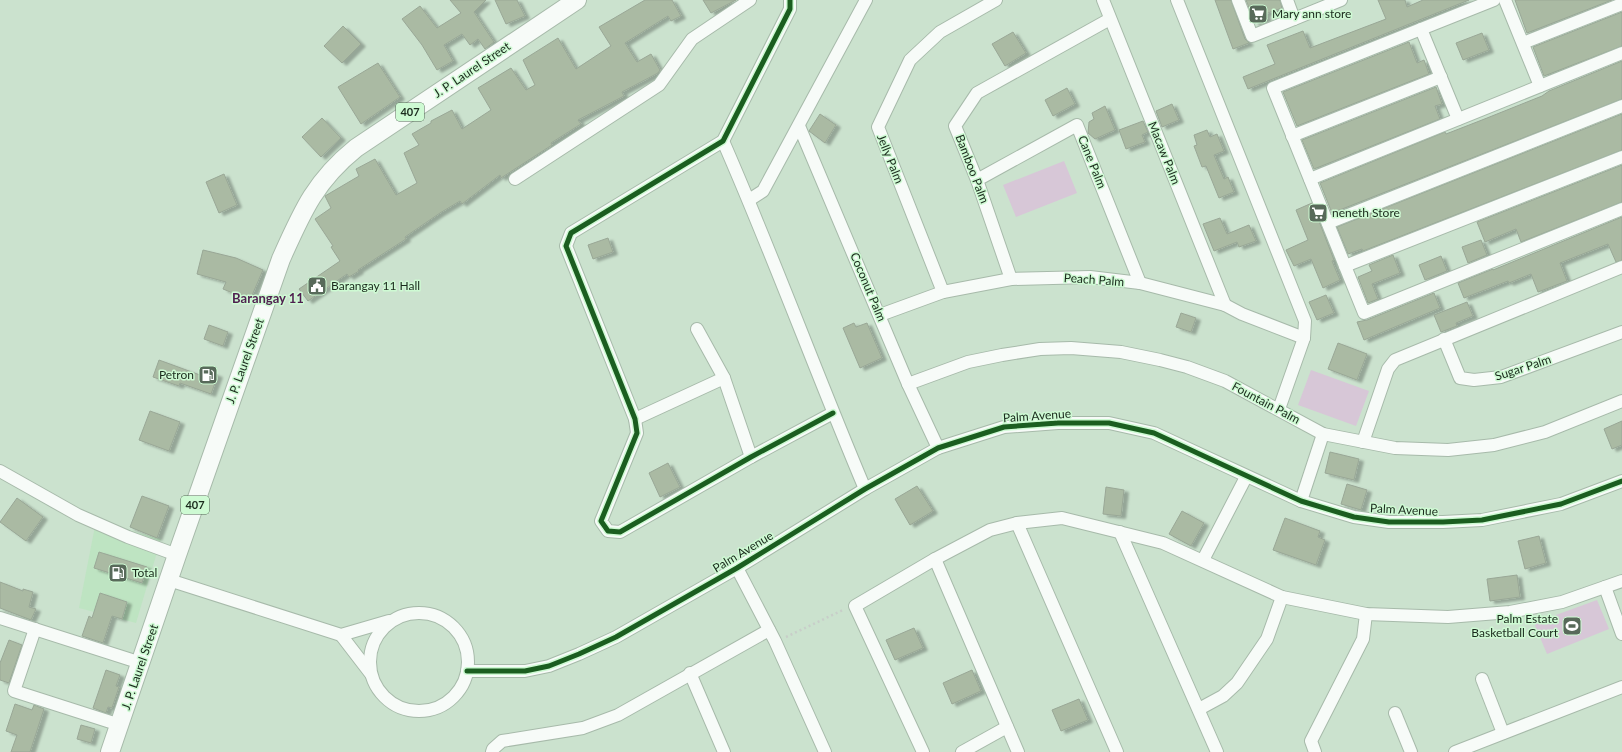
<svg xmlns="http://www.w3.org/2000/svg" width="1622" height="752" font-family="Lato,sans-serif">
  <defs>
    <filter id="shadow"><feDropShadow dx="4.5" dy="2.5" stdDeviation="1" flood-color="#0004"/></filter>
  </defs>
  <rect width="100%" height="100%" fill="#cbe2ce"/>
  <polygon fill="#bee4c2" points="96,521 161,539 136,623 79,608"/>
  <g fill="#d7c7d7">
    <polygon points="1064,161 1077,193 1016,217 1003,185"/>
    <polygon points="1311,370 1369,391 1356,426 1298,405"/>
    <polygon points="1597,600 1609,629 1547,654 1534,623"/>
  </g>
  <g fill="#aabaa3" stroke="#99a796" filter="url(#shadow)">
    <polygon points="450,0 486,0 474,12 494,42 485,49 478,39 470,45 462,34 444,45 453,61 437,70 422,45 402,19 420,6 437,28 461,13"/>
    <polygon points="495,0 517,0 525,16 506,24"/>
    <polygon points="645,0 672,0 681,16 671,21 668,16 625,43 637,62 651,54 660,70 658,73 622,92 624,96 578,120 581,124 551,143 552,145 501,178 500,175 462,204 460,201 440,213 405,237 406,239 358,270 359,271 349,277 347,274 308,301 299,289 340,261 331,247 333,246 315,219 331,208 325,196 359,176 356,169 375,159 396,195 417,183 404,153 419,145 412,134 431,123 431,121 452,110 462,129 491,110 478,88 511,68 526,90 535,85 523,60 558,38 576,69 611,46 599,27"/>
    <polygon points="703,0 736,0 711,13"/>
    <polygon points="1215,0 1231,0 1245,39 1249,43 1233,49"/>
    <polygon points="1246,0 1280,0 1282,8 1265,14 1267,19 1255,23"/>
    <polygon points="1378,0 1405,0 1407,7 1423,0 1469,0 1248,89 1243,77 1275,64 1267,45 1303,31 1310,48 1386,19"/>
    <polygon points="1515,0 1612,0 1527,33"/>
    <polygon points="1622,12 1622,46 1544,76 1533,47"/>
    <polygon points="343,26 361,44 342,63 324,46"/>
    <polygon points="1013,32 1026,53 1005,66 992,44"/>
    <polygon points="1482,33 1489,50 1463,60 1456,43"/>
    <polygon points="1409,42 1417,63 1424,60 1429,74 1297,126 1283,92"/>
    <polygon points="1622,61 1622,99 1332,213 1320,183 1445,132 1446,134 1482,120 1542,96 1549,91"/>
    <polygon points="378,63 400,97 361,124 338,87"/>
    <polygon points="1436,87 1442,104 1435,106 1440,119 1314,169 1302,140"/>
    <polygon points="1067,88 1075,104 1053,116 1045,100"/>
    <polygon points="1172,104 1179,120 1162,127 1156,111"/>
    <polygon points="1105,106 1115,130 1095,139 1088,133 1089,122 1094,119 1092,113"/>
    <polygon points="820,114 836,125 825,143 809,131"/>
    <polygon points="1622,114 1622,150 1363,251 1362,249 1348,254 1337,227"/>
    <polygon points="322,118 341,138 321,157 302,137"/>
    <polygon points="1143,121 1148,132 1142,135 1145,142 1126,149 1119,130"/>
    <polygon points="1207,130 1210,137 1217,134 1224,151 1214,155 1224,179 1228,177 1234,192 1219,198 1206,166 1202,167 1194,146 1197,145 1194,135"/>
    <polygon points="1622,165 1622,202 1521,242 1516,229 1485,242 1477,222"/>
    <polygon points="224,174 237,205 219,213 206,182"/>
    <polygon points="1312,203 1334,260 1332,261 1340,280 1323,288 1311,259 1294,266 1286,250 1308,240 1296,210"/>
    <polygon points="1622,217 1622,260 1616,262 1608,244 1560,263 1567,281 1538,292 1531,274 1509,283 1508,281 1464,298 1458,283 1493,269 1493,270"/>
    <polygon points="1220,218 1227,234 1249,225 1256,241 1239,247 1237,242 1214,251 1203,224"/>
    <polygon points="608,238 613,252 593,259 588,245"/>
    <polygon points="1481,240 1487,255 1468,263 1462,247"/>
    <polygon points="203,250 236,258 263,270 250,300 223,289 226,282 197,274"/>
    <polygon points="1393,255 1400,273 1372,284 1378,299 1368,303 1358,277 1372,271 1369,265"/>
    <polygon points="1441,256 1447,271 1425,280 1419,265"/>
    <polygon points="1434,293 1440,308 1364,340 1357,322 1367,320"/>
    <polygon points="1326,295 1334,313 1317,320 1309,302"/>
    <polygon points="1467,302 1473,316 1456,323 1457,326 1441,332 1434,315"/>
    <polygon points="1181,313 1196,318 1191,332 1176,327"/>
    <polygon points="854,323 856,327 867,323 882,358 860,368 843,328"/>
    <polygon points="209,325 228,332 223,346 204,339"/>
    <polygon points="1338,343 1367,354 1357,380 1328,369"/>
    <polygon points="159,360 200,375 201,369 218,375 211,394 180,383 179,386 153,377"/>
    <polygon points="150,411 180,422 169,451 139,440"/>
    <polygon points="1622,421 1622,445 1612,449 1604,429"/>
    <polygon points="1330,452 1359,459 1354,480 1325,473"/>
    <polygon points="668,463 680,487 660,497 649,473"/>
    <polygon points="1347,484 1367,490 1361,510 1341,504"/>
    <polygon points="917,486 933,511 910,525 895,499"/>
    <polygon points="1106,487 1124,490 1121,516 1103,514"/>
    <polygon points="142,496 169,506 157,538 130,527"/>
    <polygon points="17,498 43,517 26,541 0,522"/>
    <polygon points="1182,511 1204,523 1191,546 1169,534"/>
    <polygon points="1285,518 1320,531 1318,537 1325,540 1316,565 1273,550"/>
    <polygon points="1539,536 1546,563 1525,569 1518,541"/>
    <polygon points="99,552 147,567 142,583 94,568"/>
    <polygon points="1517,575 1520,597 1490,601 1487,579"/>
    <polygon points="0,582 23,591 23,589 33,592 29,607 36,609 31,620 0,608"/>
    <polygon points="100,593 127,602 122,619 112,616 103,643 82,636 89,616 92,618"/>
    <polygon points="914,628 923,648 895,660 886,640"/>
    <polygon points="9,640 22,645 9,683 0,680 0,663"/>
    <polygon points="106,670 120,675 116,686 119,687 112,708 108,707 106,713 93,708"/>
    <polygon points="972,670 981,691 952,704 943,683"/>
    <polygon points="1079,699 1088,720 1061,731 1052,710"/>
    <polygon points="15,704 32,710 34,705 44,709 30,752 11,752 17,735 6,731"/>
    <polygon points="81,725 95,729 91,743 77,739"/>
  </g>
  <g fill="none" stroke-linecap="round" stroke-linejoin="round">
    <g stroke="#a7baaa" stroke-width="14">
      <g id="street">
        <polyline points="790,0 790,9 723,141 571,233 566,246 635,419 637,433 601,521 608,531 620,532 751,457 833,413"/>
        <polyline points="1103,0 1225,305"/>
        <polyline points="1177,0 1305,321 1304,338 1279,409"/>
        <polyline points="1238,0 1252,36 1341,0"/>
        <polyline points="1287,0 1294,19"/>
        <polyline points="1494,0 1273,88 1364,313 1622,209"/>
        <polyline points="1505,0 1540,86"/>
        <polyline points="1421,29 1458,119"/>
        <polyline points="1523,43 1622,4"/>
        <polyline points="799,126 908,384 938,448"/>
        <polyline points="1292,136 1441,77"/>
        <path d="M723 141C773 255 816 373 865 489"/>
        <polyline points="515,179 659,85 692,39 750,0"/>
        <polyline points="1310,179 1622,53"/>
        <polyline points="977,180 1077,125 1140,283"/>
        <polyline points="749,200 763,191 866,0"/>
        <polyline points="1328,223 1622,106"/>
        <polyline points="1345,266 1622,157"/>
        <polyline points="1011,279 977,180 955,126 977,93 1110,19"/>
        <polyline points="943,292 878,127 910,60 940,32 996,0"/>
        <polyline points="880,315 943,292 1011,279 1090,277 1140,283 1225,305 1242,314 1304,338"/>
        <polyline points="697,329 724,378 751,457"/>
        <polyline points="1444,339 1460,378 1474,380 1501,377 1622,332"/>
        <polyline points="908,384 968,362 1002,355 1040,349 1071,348 1121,352 1160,360 1187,367 1225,381 1323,434 1395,448 1448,450 1494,445 1545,432 1622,401"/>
        <polyline points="635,419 724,378"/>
        <polyline points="1363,442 1388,369 1395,360 1622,267"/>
        <polyline points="0,471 78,515 128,537 177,555"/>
        <polyline points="1301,501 1323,434"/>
        <polyline points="1017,523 1117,752"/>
        <polyline points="1120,532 1217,752"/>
        <polyline points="935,559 1018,752"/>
        <polyline points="1203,560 1246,477"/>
        <polyline points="737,568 775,641 825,752"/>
        <polyline points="169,580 341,635 389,621"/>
        <polyline points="1605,587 1622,634"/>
        <circle cx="419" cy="662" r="49"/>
        <polyline points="0,618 141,663"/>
        <polyline points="35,629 14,691 120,725"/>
        <polyline points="341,635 371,674"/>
        <polyline points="467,671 525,671 549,666 579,654 616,637 737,568 865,489 938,448 1004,427 1058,423 1109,423 1154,433 1301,501 1354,517 1389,522 1443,522 1482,520 1561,504 1622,481"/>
        <polyline points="690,673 724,752"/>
        <polyline points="1482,679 1503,733"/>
        <polyline points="1199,709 1223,696 1237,683 1267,639 1282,597"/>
        <polyline points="1395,713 1411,752"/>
        <polyline points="492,752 493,749 502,741 583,728 618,715 769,630"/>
        <polyline points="923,752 855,606 935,559 990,530 1017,523 1062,518 1163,543 1282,597 1366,614 1448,617 1510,612 1562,602 1622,581"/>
        <polyline points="962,752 1007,727"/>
        <polyline points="1315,752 1311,741 1363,639 1366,614"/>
        <polyline points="1455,752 1622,687"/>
      </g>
    </g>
    <g stroke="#a7baaa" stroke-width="20">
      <path id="primary" d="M110 752 177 555 281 259C302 212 315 181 356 148L577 0"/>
    </g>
    <polyline stroke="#c8cec9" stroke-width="2.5" stroke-dasharray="2 3" stroke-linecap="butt" points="786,637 843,610"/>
    <use href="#street" stroke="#f7fbf8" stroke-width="12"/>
    <use href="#primary" stroke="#f7fbf8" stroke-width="18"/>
    <g stroke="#cefad3" stroke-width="8">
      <g id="cycleway">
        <polyline points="790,0 790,9 723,141 571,233 566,246 635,419 637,433 601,521 608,531 620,532 751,457 833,413"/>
        <polyline points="467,671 525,671 549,666 579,654 616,637 737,568 865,489 938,448 1004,427 1058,423 1109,423 1154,433 1301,501 1354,517 1389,522 1443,522 1482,520 1561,504 1622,481"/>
      </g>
    </g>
    <use href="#cycleway" stroke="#1b5e20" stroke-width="5"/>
  </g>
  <defs>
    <g id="supermarket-square" transform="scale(1)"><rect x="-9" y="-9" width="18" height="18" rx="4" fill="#586a5a" stroke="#cefad3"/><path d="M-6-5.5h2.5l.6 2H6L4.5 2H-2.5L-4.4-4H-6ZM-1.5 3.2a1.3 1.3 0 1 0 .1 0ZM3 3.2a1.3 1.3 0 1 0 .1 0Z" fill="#fff"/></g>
    <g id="civic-square" transform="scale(1)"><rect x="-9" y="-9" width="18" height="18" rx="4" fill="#586a5a" stroke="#cefad3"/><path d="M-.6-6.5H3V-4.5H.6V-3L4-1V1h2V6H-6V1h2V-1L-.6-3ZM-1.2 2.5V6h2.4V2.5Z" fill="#fff"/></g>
    <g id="fuel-square" transform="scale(1)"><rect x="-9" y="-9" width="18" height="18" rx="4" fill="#586a5a" stroke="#cefad3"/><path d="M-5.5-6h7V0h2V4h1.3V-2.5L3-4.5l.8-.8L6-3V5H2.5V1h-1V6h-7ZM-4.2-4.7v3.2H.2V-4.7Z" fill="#fff"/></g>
    <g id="stadium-square" transform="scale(1)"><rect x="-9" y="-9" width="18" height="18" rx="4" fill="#586a5a" stroke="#cefad3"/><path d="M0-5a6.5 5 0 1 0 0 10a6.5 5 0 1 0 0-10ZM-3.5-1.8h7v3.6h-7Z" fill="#fff"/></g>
  </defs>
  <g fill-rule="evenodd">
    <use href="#supermarket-square" x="1258" y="14"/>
    <use href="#supermarket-square" x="1318" y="213"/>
    <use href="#civic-square" x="317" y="286"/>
    <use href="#fuel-square" x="208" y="375"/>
    <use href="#fuel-square" x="118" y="573"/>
    <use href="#stadium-square" x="1572" y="626"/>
  </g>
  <g text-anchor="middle" stroke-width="3" stroke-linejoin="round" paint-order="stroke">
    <g fill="#cefad3" stroke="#506853" stroke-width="1">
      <rect x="396" y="103" width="28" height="18" rx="3"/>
      <rect x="181" y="496" width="28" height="18" rx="3"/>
    </g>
    <g font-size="11" font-weight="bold" fill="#1a2a1c">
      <text x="410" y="116">407</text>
      <text x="195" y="509">407</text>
    </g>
    <g font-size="12" fill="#1a2a1c" stroke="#cefad3" text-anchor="start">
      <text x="1272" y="18">Mary ann store</text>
      <text x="1332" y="217">neneth Store</text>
      <text x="331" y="290">Barangay 11 Hall</text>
      <text x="194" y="379" text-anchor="end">Petron</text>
      <text x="132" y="577">Total</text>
      <text x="1558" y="623" text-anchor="end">Palm Estate<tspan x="1558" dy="14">Basketball Court</tspan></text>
    </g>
    <g font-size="12" fill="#1a2a1c" stroke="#cefad3">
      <text transform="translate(472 70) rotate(-34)" y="4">J. P. Laurel Street</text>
      <text transform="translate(1164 153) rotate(68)" y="4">Macaw Palm</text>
      <text transform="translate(890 159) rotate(68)" y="4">Jelly Palm</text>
      <text transform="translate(1092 162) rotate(68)" y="4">Cane Palm</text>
      <text transform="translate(972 169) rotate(69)" y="4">Bamboo Palm</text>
      <text transform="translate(1094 280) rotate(4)" y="4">Peach Palm</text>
      <text transform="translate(868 287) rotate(67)" y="4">Coconut Palm</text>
      <text transform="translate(245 361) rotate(-70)" y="4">J. P. Laurel Street</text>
      <text transform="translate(1523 368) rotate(-18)" y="4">Sugar Palm</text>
      <text transform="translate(1266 403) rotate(28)" y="4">Fountain Palm</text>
      <text transform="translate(1037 416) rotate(-4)" y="4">Palm Avenue</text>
      <text transform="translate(1404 510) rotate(3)" y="4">Palm Avenue</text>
      <text transform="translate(743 552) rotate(-31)" y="4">Palm Avenue</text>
      <text transform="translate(140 667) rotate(-71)" y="4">J. P. Laurel Street</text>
    </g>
    <g font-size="13" font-weight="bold" fill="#4f1e4f" stroke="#cefad3">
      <text x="268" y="303">Barangay 11</text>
    </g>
  </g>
</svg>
